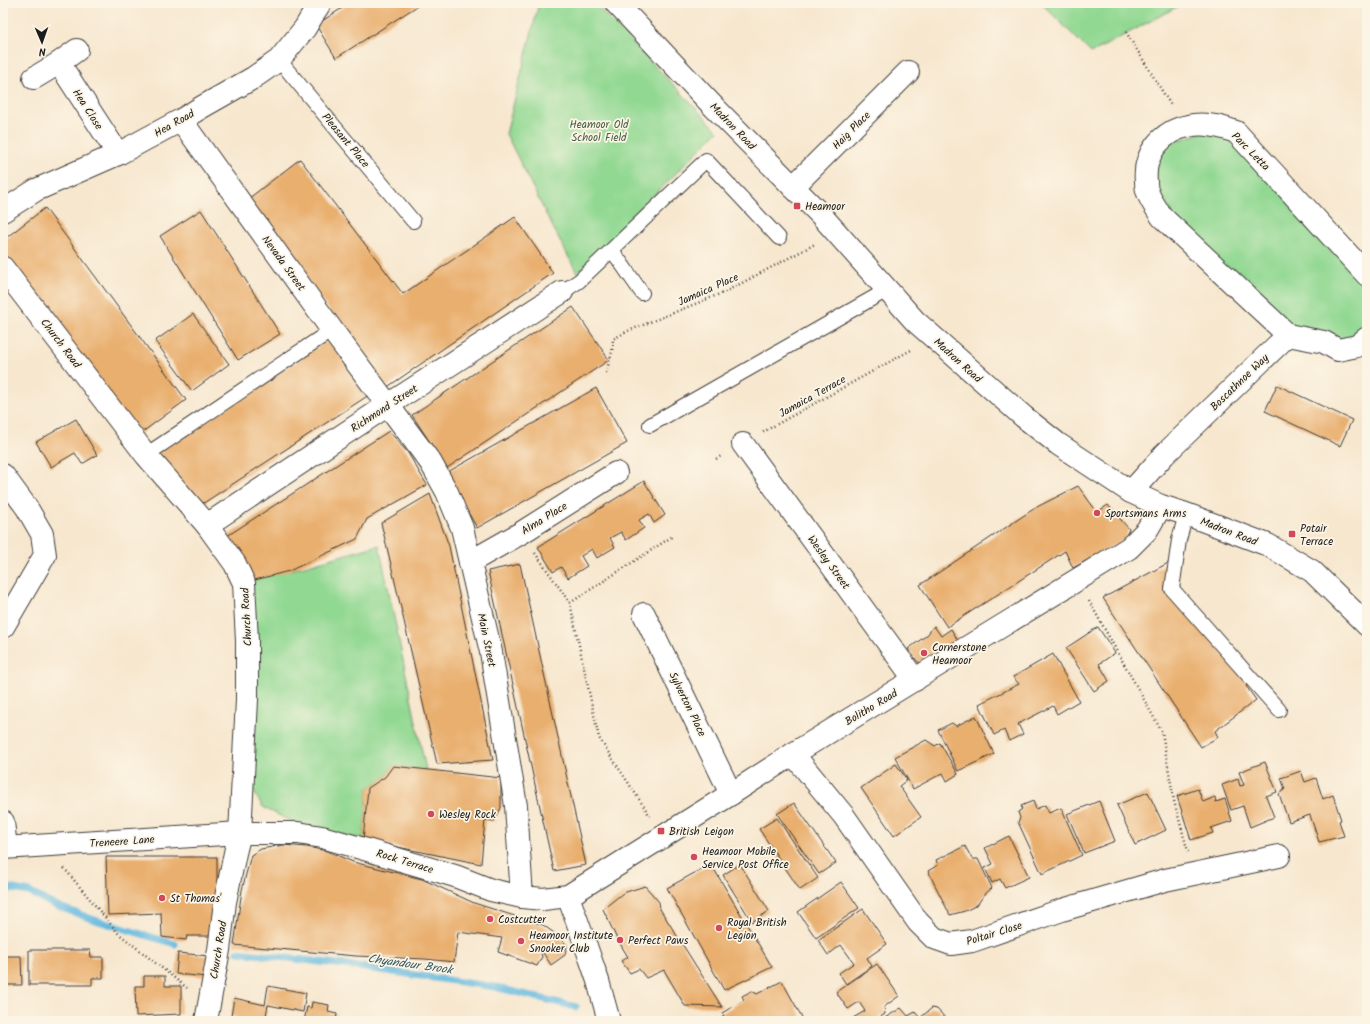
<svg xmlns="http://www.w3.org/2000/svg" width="1370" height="1024" font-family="Kalam,sans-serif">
  <rect width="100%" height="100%" fill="#fcf5e5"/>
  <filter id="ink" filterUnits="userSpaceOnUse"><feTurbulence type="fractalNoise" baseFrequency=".025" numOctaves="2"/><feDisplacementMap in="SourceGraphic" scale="8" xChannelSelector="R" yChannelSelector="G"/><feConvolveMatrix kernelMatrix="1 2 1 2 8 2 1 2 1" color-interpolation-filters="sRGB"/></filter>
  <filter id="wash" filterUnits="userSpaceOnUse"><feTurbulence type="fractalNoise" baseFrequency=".012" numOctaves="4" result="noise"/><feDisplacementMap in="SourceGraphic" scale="16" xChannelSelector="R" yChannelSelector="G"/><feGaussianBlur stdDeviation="0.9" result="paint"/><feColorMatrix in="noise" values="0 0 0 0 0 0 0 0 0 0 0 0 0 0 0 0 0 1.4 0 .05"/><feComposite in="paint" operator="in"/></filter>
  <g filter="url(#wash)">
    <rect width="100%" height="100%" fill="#f7e7cf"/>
    <g fill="#91d892" stroke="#567a57">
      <polygon points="539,3 594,3 718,131 577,273 546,214 506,134"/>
      <polygon points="1041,3 1184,3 1091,53"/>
      <polygon points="1221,126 1367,275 1367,338 1357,346 1288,335 1155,206 1153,149"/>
      <polygon points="379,545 426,770 393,766 385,777 368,788 363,840 305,826 286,819 263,807 253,791 251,581"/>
    </g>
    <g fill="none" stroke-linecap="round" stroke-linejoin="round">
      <g stroke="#63b9e0" stroke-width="7">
        <polyline points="3,887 29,892 54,905 95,920 175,944"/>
        <polyline points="238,952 345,965 495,987 576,1007"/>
      </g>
    </g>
    <g id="blocks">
      <g fill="#e9af6e">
        <polygon points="350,3 422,3 336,58 316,25"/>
        <polygon points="300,159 403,294 515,217 553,273 386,388 248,199"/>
        <polygon points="45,208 186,400 137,436 3,254 3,240"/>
        <polygon points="201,210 280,334 238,360 160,236"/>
        <polygon points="573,307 609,360 447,468 412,415"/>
        <polygon points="193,314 229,364 192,391 155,341"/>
        <polygon points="329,340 369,395 196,508 155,455"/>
        <polygon points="1277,385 1352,420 1340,446 1265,411"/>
        <polygon points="596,388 627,443 477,528 446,473"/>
        <polygon points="76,419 97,455 82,464 75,453 51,467 36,442"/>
        <polygon points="389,431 408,453 427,485 367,519 357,539 289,571 251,581 224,538"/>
        <polygon points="644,481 665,515 654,523 649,514 639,520 644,528 626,540 621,532 610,538 615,547 597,558 592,549 581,556 587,566 568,578 561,567 553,572 538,547"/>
        <polygon points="1078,486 1097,512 1108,505 1129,529 1125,539 1073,568 1065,551 947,627 920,585 1035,508"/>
        <polygon points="430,494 449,546 493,760 437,764 389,556 381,523"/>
        <polygon points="1170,562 1171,594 1250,681 1246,686 1256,700 1215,731 1218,737 1201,747 1103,598"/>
        <polygon points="520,564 586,865 554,871 488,571"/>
        <polygon points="934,626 941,636 951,629 960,644 923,663 918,662 908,649 927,635"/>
        <polygon points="1098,627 1115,653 1099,664 1109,681 1094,691 1066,648"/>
        <polygon points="1053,654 1079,701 1057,714 1053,706 1018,724 1023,734 1009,741 1004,730 994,735 979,704 1019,684 1013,677"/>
        <polygon points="976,716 994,754 958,771 938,730 952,723 956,726"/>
        <polygon points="926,740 935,746 940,743 958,774 947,781 943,773 913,789 895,757"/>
        <polygon points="1265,762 1277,792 1266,796 1274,817 1250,827 1243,806 1231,810 1222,785 1238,779 1240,786 1244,785 1239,772"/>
        <polygon points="896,764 907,780 899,786 921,817 894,836 861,788"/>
        <polygon points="393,766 501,778 501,808 494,821 485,820 481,864 363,840 368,788 385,777"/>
        <polygon points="1301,771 1305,782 1316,778 1323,799 1333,795 1341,820 1339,821 1344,836 1319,842 1310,815 1289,822 1279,794 1285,789 1281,778"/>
        <polygon points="1198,789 1203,802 1215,797 1216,802 1225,799 1232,821 1211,828 1213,833 1191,840 1177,796"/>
        <polygon points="1148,792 1166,830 1135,845 1117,805"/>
        <polygon points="1033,801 1036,809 1045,805 1049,813 1061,808 1082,855 1042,874 1018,822 1020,818 1018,812 1022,809 1021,806"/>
        <polygon points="1099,801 1115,841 1084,853 1067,814"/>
        <polygon points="794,803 836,863 819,874 777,814"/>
        <polygon points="777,818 818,878 800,890 759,829"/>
        <polygon points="1009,836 1029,877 1005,888 1000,879 992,883 985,868 993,864 985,848"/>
        <polygon points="283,845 307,847 327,851 353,862 422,879 474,903 543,925 557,935 567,945 565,955 551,965 540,948 542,957 537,966 498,952 502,938 458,932 454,962 425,959 356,956 234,945 242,890 251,855 261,849"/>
        <polygon points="965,846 972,859 978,859 992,888 984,895 977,905 965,911 950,915 928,871 938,865 936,860"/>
        <polygon points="106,857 217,857 217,936 187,936 186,940 162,937 161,913 108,915"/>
        <polygon points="711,864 772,967 724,990 667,888"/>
        <polygon points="740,864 769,911 752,922 723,875"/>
        <polygon points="841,882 859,908 816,938 798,912"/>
        <polygon points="645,886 659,902 660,909 722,1007 685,1006 664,970 646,978 639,969 630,973 621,961 628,957 616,937 603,909 623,893"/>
        <polygon points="863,909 887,944 867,958 872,966 846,984 839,973 854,963 841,945 828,955 818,940"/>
        <polygon points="29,950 90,950 91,957 103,957 103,978 92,978 92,985 29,985"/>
        <polygon points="178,953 209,956 207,977 176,974"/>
        <polygon points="3,956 21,956 22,985 3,985"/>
        <polygon points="877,964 899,996 884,1007 885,1014 874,1021 855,1021 853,1018 865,1011 859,1002 848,1009 836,992"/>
        <polygon points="144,976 165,976 165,986 181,986 181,1014 136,1016 135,986 144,986"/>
        <polygon points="782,981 804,1021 718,1021 724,1016 722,1013 744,1000 742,996 752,991 757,994"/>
        <polygon points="268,986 306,993 303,1012 268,1005 265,1021 235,1021 236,1017 231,1016 234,998 265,1005"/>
        <polygon points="312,1002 329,1005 328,1012 337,1014 336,1021 304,1021 307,1007 311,1008"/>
        <polygon points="901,1008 908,1016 915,1012 920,1018 932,1008 937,1009 948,1021 880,1021"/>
      </g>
    </g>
  </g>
  <g filter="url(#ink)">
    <use href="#blocks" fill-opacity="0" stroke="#3d3a37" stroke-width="1"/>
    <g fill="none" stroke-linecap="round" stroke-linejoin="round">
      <g stroke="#3d3a37" stroke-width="16">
        <g id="service">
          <polyline points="279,60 413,221"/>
          <polyline points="612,250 642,293"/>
          <polyline points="562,292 579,281 706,160 779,238"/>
          <polyline points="650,425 887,290"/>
          <polyline points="146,455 332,330"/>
          <polyline points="1186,514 1179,540 1172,589 1279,710"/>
        </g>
      </g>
      <g stroke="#3d3a37" stroke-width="24">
        <g id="minor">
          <polyline points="59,63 118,154"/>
          <polyline points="34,78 59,63 77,50"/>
          <polyline points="181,120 332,330 431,463 447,492 462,528 491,652 516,806 522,897"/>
          <polyline points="793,187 908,72"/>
          <polyline points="3,211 36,190 118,154 181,120 202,107 253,78 279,60 305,28 320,3"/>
          <polyline points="3,268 146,455 207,525 235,564 244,583 247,641 247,700 240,833 235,853 225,902 219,950 206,1021"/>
          <path d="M1288 335 1162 217C1157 209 1151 202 1148 193 1146 189 1146 185 1146 181 1143 154 1162 131 1188 126 1204 122 1220 126 1236 132L1367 275"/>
          <polyline points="743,444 915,680"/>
          <polyline points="3,475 27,508 42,534 45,555 3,627"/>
          <polyline points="1131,492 1164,455 1288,335 1324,342 1338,350 1357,346 1367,338"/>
          <polyline points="207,525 388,405 562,292"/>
          <polyline points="470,562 521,533 616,473"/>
          <polyline points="644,614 731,794"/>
          <polyline points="793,754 844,816 918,922 934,938 951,944 972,941 1062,910 1165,880 1279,856"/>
          <polyline points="3,822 6,847"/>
          <polyline points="3,848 240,833 298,833 322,837 357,847 455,876 491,890 522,897 543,899 568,896 731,794 793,754 1129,548 1147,530 1161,506"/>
          <polyline points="568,896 585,943 598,981 609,1021"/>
        </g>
      </g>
      <g stroke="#3d3a37" stroke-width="24">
        <polyline id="secondary" points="616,3 712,105 820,214 915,321 1024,417 1058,444 1131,492 1161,506 1186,514 1268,545 1312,571 1367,625"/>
      </g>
      <g stroke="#3d3a37" stroke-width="2.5" stroke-dasharray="1 3" stroke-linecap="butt">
        <polyline points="1126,32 1172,107"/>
        <polyline points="606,373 612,352 613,339 628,331 725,292 815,244"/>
        <polyline points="763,432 911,350"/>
        <polyline points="716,459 723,455"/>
        <polyline points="535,553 570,603 599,738 650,816"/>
        <polyline points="1089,601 1162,732 1174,801 1188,852"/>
        <polyline points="570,603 673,536"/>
        <polyline points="64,868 118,933 187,988"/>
      </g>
      <use href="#service" stroke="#fff" stroke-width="14"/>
      <use href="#minor" stroke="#fff" stroke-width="22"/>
      <use href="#secondary" stroke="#fff" stroke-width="22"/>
    </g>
  </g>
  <g fill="#d1495b" stroke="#fcf5e5" stroke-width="1.5">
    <rect x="793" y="202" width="8" height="8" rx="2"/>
    <circle cx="1097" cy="513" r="4"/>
    <rect x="1288" y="530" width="8" height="8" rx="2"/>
    <circle cx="924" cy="653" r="4"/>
    <circle cx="431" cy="814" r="4"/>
    <rect x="657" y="827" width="8" height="8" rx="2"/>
    <circle cx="694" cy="857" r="4"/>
    <circle cx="162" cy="898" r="4"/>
    <circle cx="490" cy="919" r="4"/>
    <circle cx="719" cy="928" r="4"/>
    <circle cx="620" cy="940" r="4"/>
    <circle cx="521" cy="941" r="4"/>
  </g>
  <g text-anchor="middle" stroke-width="3.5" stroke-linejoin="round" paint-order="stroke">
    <g font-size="11" fill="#1c1c1c" stroke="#fcf5e5">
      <text transform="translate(88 109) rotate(57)" y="4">Hea Close</text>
      <text transform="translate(174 123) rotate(-29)" y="4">Hea Road</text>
      <text transform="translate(733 126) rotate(46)" y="4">Madron Road</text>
      <text transform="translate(851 130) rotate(-45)" y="4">Haig Place</text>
      <text transform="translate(346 140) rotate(50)" y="4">Pleasant Place</text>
      <text transform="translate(1251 151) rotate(45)" y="4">Parc Letta</text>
      <text transform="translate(284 263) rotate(54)" y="4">Nevada Street</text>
      <text transform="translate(708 289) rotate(-24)" y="4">Jamaica Place</text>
      <text transform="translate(61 343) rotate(53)" y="4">Church Road</text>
      <text transform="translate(958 360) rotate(42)" y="4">Madron Road</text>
      <text transform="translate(1239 382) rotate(-44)" y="4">Boscathnoe Way</text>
      <text transform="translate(812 396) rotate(-29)" y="4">Jamaica Terrace</text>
      <text transform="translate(384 408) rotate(-33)" y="4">Richmond Street</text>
      <text transform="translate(544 518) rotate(-32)" y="4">Alma Place</text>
      <text transform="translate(1229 531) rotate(21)" y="4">Madron Road</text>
      <text transform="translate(829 562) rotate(54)" y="4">Wesley Street</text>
      <text transform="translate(246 617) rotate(-93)" y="4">Church Road</text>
      <text transform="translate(487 640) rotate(78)" y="4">Main Street</text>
      <text transform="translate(688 704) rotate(64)" y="4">Sylverton Place</text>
      <text transform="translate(871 707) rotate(-31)" y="4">Bolitho Road</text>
      <text transform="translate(122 841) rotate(-4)" y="4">Treneere Lane</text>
      <text transform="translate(405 861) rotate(17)" y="4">Rock Terrace</text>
      <text transform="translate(994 933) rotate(-17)" y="4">Poltair Close</text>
      <text transform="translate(218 950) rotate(-81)" y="4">Church Road</text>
    </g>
    <g font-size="11" fill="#455e45" stroke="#fcf5e5">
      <text x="599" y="128">Heamoor Old<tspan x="599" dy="13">School Field</tspan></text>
    </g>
    <g font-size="11" fill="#1c1c1c" stroke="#fcf5e5" text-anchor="start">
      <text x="805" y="210">Heamoor</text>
      <text x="1105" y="517">Sportsmans Arms</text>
      <text x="1300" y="532">Potair<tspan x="1300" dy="13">Terrace</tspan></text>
      <text x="932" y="651">Cornerstone<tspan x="932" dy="13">Heamoor</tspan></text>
      <text x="439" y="818">Wesley Rock</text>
      <text x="669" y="835">British Leigon</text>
      <text x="702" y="855">Heamoor Mobile<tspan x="702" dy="13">Service Post Office</tspan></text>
      <text x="170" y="902">St Thomas'</text>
      <text x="498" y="923">Costcutter</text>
      <text x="727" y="926">Royal British<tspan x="727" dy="13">Legion</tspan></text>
      <text x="529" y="939">Heamoor Institute<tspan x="529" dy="13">Snooker Club</tspan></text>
      <text x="628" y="944">Perfect Paws</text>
    </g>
    <g font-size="12" font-style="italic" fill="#385b6a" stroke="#fcf5e5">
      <text transform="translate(410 964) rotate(8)" y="4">Chyandour Brook</text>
    </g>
  </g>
  <rect width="1370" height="1024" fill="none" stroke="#fcf5e5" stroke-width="16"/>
  <g transform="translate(42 42) rotate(178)" stroke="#fcf5e5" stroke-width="3" paint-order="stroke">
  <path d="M0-3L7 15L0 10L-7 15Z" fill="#1c1c1c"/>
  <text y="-6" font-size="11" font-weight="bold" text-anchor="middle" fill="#1c1c1c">N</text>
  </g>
</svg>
